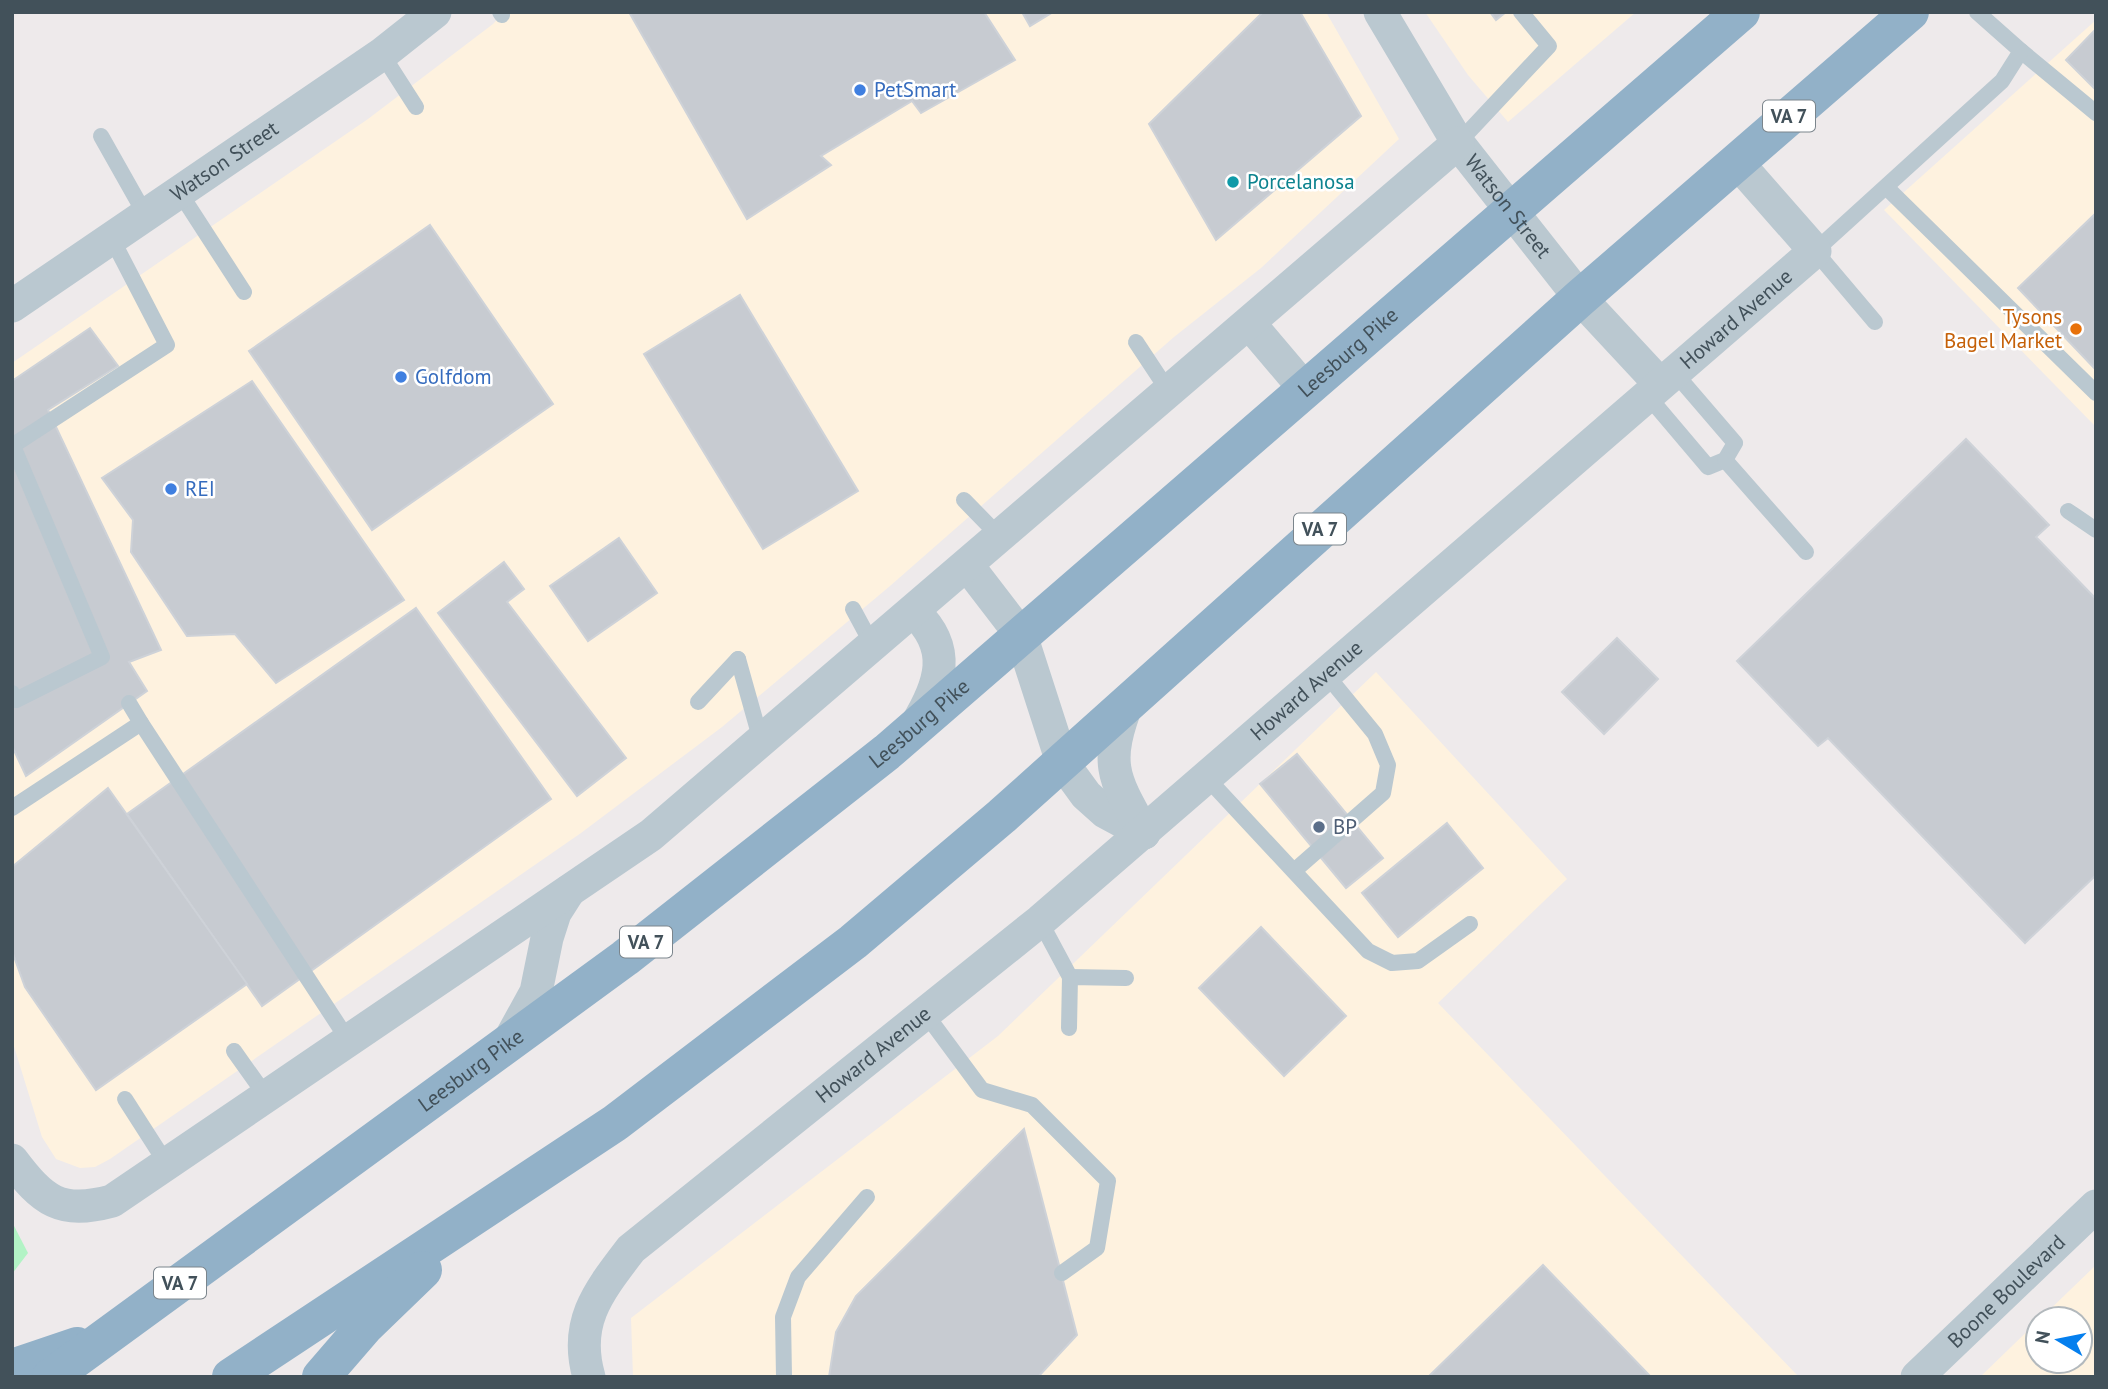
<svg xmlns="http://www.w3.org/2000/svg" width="2108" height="1389" font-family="'PT Sans',sans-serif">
  <rect width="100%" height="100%" fill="#eeeaeb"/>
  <g fill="#fef2df">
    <polygon points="504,12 1326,12 1399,139 1261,268 1174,337 890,586 722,727 581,833 110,1159 95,1167 80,1168 56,1159 42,1137 12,1040 12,363 368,119 493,24"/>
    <polygon points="1425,12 1636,12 1508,122 1468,75"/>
    <polygon points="2096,20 2096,427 1884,210"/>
    <polygon points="1376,672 1567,879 1438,1003 1799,1377 633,1377 631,1318 998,1036"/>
    <polygon points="2096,1265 2096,1377 1980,1377 2038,1321 2038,1361 2080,1361 2080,1319 2040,1319"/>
  </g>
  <polygon fill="#b2f3c5" points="12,1222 28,1253 12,1274"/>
  <g fill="#c7cbd1" stroke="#ced2d8" stroke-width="2">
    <polygon points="629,12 984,12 1015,60 921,113 912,101 821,156 831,165 747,219"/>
    <polygon points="1022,12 1053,12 1030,26"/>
    <polygon points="1263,12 1300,12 1361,116 1216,240 1149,124"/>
    <polygon points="1490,12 1506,12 1496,20"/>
    <polygon points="2096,29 2096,90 2066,60"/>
    <polygon points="2095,214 2096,215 2096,370 2018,288"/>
    <polygon points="430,225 553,404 372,530 249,351"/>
    <polygon points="740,295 858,491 763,549 644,354"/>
    <polygon points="90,328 118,366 48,410 161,650 129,662 147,691 26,776 12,746 12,381"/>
    <polygon points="252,381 404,600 276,683 235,634 187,636 131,552 133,520 102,478"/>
    <polygon points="1966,439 2049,525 2036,537 2096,599 2096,875 2025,943 1828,738 1818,746 1737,661"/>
    <polygon points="619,538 657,593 588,641 550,586"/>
    <polygon points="504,562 524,589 507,602 626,758 577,796 438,613"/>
    <polygon points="416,608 551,799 262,1006 127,814"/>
    <polygon points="1617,638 1658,679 1604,734 1562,692"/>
    <polygon points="1297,754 1383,858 1346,888 1260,784"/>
    <polygon points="108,788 247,984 96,1090 25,987 12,951 12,867"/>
    <polygon points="1447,823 1483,868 1398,937 1362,893"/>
    <polygon points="1261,927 1346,1016 1284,1076 1199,988"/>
    <polygon points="1024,1129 1077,1335 1038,1377 829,1377 836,1332 856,1296"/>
    <polygon points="1543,1265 1651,1377 1428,1377"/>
  </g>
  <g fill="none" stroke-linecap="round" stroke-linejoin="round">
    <g stroke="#bac8d0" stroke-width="16">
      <polyline points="500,12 502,15"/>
      <polyline points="2021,51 2096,113"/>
      <polyline points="382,54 416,107"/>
      <polyline points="101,136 145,214"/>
      <polyline points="1458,143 1549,46 1521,12"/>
      <polyline points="1886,187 2096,393"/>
      <polyline points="178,190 244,292"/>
      <polyline points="1875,322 1815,251 2002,81 2021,51 1977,12"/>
      <polyline points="1136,342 1169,392"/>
      <polyline points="1647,395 1708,467 1725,460 1735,443 1674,372"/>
      <polyline points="12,446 167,345 111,237"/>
      <polyline points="1725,460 1806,552"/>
      <polyline points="964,500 1000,537"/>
      <polyline points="2068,511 2096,530"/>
      <polyline points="853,609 873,646"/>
      <polyline points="738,659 761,741"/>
      <polyline points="12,693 16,700 102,657 13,446"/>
      <polyline points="698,702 738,659"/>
      <polyline points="141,723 348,1040"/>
      <polyline points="1206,777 1368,951 1392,963 1418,961 1470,924"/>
      <polyline points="12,808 141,723 129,703"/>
      <polyline points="1294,871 1383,793 1388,765 1375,734 1325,673"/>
      <polyline points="1040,921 1070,977"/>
      <polyline points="925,1013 982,1090 1032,1105 1108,1181 1097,1248 1062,1273"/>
      <polyline points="1069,1028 1070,977 1126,978"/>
      <polyline points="234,1051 266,1096"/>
      <polyline points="125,1099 166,1163"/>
      <polyline points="784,1377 783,1317 798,1277 867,1197"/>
    </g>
    <g stroke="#bac8d0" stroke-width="33">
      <path id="s1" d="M1380 12 1458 143 1580 298 1660 384"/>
      <path id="s2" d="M12 306 382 54 435 12"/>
      <polyline points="1249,323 1304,388"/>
      <polyline points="968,566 1021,635 1062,762 1086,795 1105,812 1144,833"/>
      <path d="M914 612C953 648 941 684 916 725"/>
      <path d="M1128 701C1104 764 1112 776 1144 833"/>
      <polyline points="509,1041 536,992 547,938 555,913 569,891"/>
      <path d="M12 1160C43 1201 60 1215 112 1201L651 835 1458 143"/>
      <path id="s3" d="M589 1377C573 1322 599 1291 631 1249L1040 921 1815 251 1736 161"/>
      <path id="s4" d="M1917 1377 2096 1206"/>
    </g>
    <g stroke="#92b1c8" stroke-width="38">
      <polyline points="12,1368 77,1346"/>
      <path id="s5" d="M51 1377 625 958 887 752 1741 12"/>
      <polyline points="231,1377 615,1123 853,942 1002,816 1580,298 1910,12"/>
      <polyline points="321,1377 365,1326 423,1270"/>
    </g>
  </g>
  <g fill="#3f7fe0" stroke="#fff" stroke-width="2.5">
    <circle cx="860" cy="90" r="7"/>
    <circle cx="401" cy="377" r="7"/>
    <circle cx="171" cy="489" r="7"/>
  </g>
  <circle fill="#0f9aa8" stroke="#fff" stroke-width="2.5" cx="1233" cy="182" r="7"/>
  <circle fill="#e8710a" stroke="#fff" stroke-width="2.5" cx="2076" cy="329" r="7"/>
  <circle fill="#5c6f8a" stroke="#fff" stroke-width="2.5" cx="1319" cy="827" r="7"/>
  <g text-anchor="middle" stroke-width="5" stroke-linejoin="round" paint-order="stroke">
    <g fill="#fff" stroke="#7b858c" stroke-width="2">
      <rect x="1763" y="100.5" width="52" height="31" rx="5"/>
      <rect x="1294" y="513.5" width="52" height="31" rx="5"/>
      <rect x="620" y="926.5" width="52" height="31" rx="5"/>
      <rect x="154" y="1267.5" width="52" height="31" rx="5"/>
    </g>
    <g font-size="19" font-weight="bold" fill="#42515a">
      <text x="1789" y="123">VA 7</text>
      <text x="1320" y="536">VA 7</text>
      <text x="646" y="949">VA 7</text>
      <text x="180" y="1290">VA 7</text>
    </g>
    <g font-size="21" fill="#366cbe" stroke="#fff" text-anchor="start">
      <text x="874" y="97">PetSmart</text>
      <text x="415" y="384">Golfdom</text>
      <text x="185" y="496">REI</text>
    </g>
    <g font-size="21" fill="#42515a" stroke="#fff">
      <text dy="7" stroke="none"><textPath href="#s2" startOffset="257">Watson Street</textPath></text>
      <text dy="7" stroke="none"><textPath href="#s1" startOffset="233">Watson Street</textPath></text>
      <text dy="7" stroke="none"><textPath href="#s3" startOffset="1586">Howard Avenue</textPath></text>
      <text dy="7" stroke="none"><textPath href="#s5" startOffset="1654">Leesburg Pike</textPath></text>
      <text dy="7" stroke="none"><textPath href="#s3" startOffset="1018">Howard Avenue</textPath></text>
      <text dy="7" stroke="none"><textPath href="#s5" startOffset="1087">Leesburg Pike</textPath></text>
      <text dy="7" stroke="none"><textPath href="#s3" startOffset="452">Howard Avenue</textPath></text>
      <text dy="7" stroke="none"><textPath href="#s5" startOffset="520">Leesburg Pike</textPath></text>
      <text dy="7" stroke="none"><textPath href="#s4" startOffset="124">Boone Boulevard</textPath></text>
    </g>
    <g font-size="21" fill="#0d838f" stroke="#fff" text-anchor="start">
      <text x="1247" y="189">Porcelanosa</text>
    </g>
    <g font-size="21" fill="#c56008" stroke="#fff" text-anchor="end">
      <text x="2062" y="324">Tysons<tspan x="2062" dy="24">Bagel Market</tspan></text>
    </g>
    <g font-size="21" fill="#4e5e75" stroke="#fff" text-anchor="start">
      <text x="1333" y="834">BP</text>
    </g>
  </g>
  <rect width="2108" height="1389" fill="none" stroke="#42515a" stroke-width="28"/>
  <g transform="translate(2059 1340) rotate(280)"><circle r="33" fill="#ffffff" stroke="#b3b9bd" stroke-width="2"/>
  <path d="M0-5L12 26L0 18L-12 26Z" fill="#057fee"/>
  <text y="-10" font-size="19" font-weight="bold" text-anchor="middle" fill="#42515a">N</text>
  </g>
</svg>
